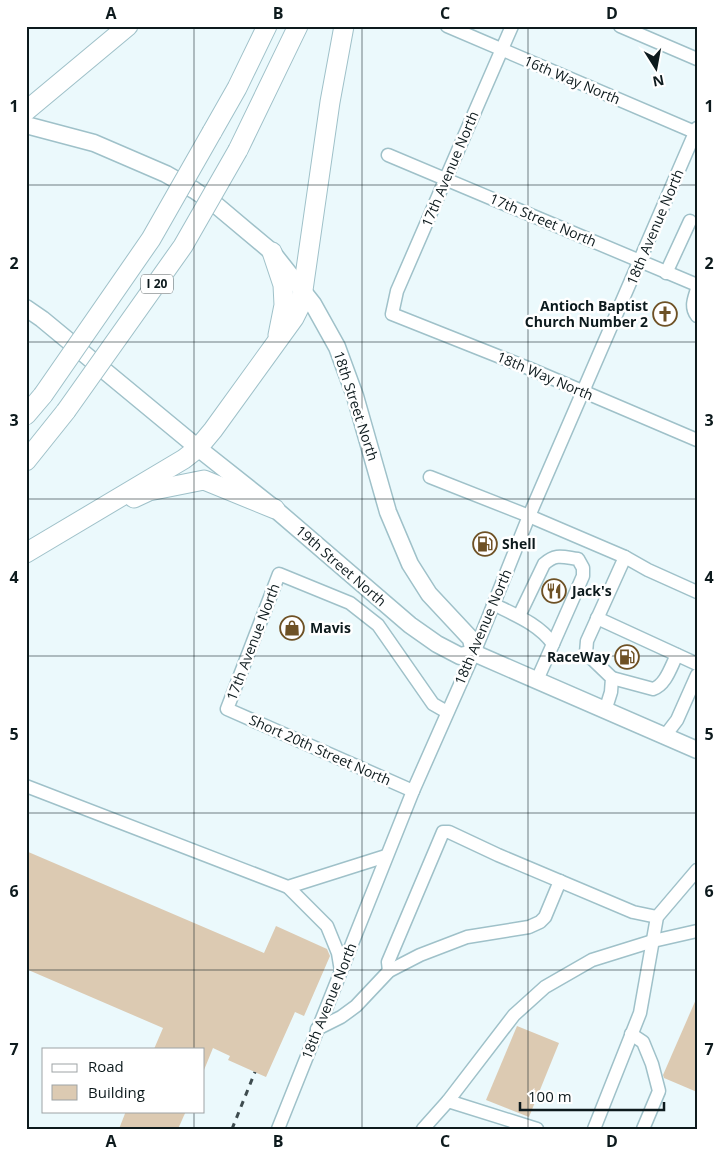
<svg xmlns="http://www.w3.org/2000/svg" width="723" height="1155" font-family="'Open Sans',sans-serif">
  <rect width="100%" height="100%" fill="#ebf9fc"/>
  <g fill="#dccab2">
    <polygon points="26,851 264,953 276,926 327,949 330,956 304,1016 295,1012 266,1077 228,1060 230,1056 213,1048 204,1070 204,1049 154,1049 163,1028 26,969"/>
    <polygon points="697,997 697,1092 664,1078 663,1075"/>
    <polygon points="517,1026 559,1043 529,1117 486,1100"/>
    <polygon points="126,1111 186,1111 178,1129 119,1129"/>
  </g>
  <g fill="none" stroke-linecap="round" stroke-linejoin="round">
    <g stroke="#9fc1c9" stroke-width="15">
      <g id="minor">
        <polyline points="447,26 697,133"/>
        <polyline points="512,26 397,291 392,314 528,368 697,440"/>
        <polyline points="620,26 697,59"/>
        <polyline points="388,155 697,285"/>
        <polyline points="666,273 690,221"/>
        <path d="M697 289C694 299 690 307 697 316"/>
        <polyline points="430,477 529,516 625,557 648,570 697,592"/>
        <path d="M493 604C515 615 539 624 553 644L537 680"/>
        <path d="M519 616 544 564C556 553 563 557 578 559L583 568V576L553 644"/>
        <polyline points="597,618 697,664"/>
        <path d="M612 678 653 689C666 685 671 666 677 655"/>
        <polyline points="605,711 611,692 612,678 586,653 587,641 625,557"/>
        <polyline points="664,737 677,720 697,675"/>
        <polyline points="26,786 288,887 386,856"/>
        <polyline points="413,791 227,709 279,574 350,603 378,625 433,704 447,712"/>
        <polyline points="288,887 327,926 338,953 341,971"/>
        <polyline points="389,971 388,962 443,832 449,832 498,855 633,912 657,917"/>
        <polyline points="317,1029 341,1017 356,1006 389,971 420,955 467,937 529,927 540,922 545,917 560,881"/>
        <polyline points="631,1034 643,1042 652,1064 659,1091 643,1129"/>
        <polyline points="278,1129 413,791 474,653 529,516 697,128"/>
        <polyline points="423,1129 448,1101"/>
        <polyline points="537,1129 448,1101 514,1015 545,987 592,960 653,941 697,931"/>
        <polyline points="594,1129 640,1013 657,917 697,870"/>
      </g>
    </g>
    <g stroke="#9fc1c9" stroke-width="19">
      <g id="major">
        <polyline points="26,125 94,143 166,174 194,190 216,205 272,252 313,304 337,347 355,396 388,512 410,564 429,594 471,639 474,653"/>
        <polyline points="26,308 42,319 198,448 275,509 410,625 437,644 460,656 474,653 697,750"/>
      </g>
    </g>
    <g stroke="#9fc1c9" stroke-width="21">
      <g id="highway">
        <polyline points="26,111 128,26"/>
        <polyline points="212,132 237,88 267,26"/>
        <polyline points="238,150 298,26"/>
        <polyline points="272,252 283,285 284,305 278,335"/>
        <polyline points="26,415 43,395"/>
        <polyline points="26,461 66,411"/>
        <polyline points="134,498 149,491 204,480 275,509"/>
        <polyline points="26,553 184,459 198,448 213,430 294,318 301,304 330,102 344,26"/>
      </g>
    </g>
    <use href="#minor" stroke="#fff" stroke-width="12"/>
    <use href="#major" stroke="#fff" stroke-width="16"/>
    <use href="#highway" stroke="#fff" stroke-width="19"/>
    <polyline stroke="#3e4c4f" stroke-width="3" stroke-dasharray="6 6" stroke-linecap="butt" points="232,1129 255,1072"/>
    <g stroke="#9fc1c9" stroke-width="21" stroke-linecap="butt">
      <g id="highway-bridge">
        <polyline points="43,395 151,239 212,132"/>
        <polyline points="66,411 183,246 238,150"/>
      </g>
    </g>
    <use href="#highway-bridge" stroke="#fff" stroke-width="19"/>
  </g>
  <path fill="none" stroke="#0d1a1d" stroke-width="1" stroke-opacity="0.55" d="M194 26V1049M362 26V1129M528 26V1129M26 185H697M26 342H697M26 499H697M26 656H697M26 813H697M26 970H697M194 1111V1129"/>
  <defs>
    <g id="church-ring" transform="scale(1.25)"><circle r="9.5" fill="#fff" stroke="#6e5125" stroke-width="1.5"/><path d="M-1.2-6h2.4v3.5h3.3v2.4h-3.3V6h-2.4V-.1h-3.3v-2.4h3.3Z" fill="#6e5125"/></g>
    <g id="fuel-ring" transform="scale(1.25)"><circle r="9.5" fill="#fff" stroke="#6e5125" stroke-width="1.5"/><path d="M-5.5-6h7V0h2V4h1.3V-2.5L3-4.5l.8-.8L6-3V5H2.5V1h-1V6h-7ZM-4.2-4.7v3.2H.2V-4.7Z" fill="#6e5125"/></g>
    <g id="restaurant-ring" transform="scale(1.25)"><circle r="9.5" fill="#fff" stroke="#6e5125" stroke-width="1.5"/><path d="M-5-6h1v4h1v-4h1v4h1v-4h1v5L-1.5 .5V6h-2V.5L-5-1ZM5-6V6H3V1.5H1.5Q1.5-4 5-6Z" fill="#6e5125"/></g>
    <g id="shop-ring" transform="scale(1.25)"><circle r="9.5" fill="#fff" stroke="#6e5125" stroke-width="1.5"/><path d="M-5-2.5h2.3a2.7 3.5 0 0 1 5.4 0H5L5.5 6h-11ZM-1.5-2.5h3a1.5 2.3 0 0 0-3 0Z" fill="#6e5125"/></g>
  </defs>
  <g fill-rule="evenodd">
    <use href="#church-ring" x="665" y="314"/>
    <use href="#fuel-ring" x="485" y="544"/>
    <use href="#restaurant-ring" x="554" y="591"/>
    <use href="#shop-ring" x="292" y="628"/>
    <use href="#fuel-ring" x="627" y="657"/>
  </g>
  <g text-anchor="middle" stroke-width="5" stroke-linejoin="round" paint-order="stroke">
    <rect fill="#fff" stroke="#565f61" stroke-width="1" x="141" y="274.5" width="32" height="19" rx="4"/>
    <g font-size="12" font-weight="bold" fill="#0d1a1d">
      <text x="157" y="288">I 20</text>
    </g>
    <g font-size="14" fill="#0d1a1d" stroke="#fff">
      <text transform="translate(572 80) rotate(23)" y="5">16th Way North</text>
      <text transform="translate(450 169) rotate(-67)" y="5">17th Avenue North</text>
      <text transform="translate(543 220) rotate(23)" y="5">17th Street North</text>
      <text transform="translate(655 227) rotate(-67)" y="5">18th Avenue North</text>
      <text transform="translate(545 376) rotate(23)" y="5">18th Way North</text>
      <text transform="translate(356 406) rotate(72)" y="5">18th Street North</text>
      <text transform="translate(341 566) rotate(41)" y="5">19th Street North</text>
      <text transform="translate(483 627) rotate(-67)" y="5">18th Avenue North</text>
      <text transform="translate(253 642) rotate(-69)" y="5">17th Avenue North</text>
      <text transform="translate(320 750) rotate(24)" y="5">Short 20th Street North</text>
      <text transform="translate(329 1001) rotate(-68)" y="5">18th Avenue North</text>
    </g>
    <g font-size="14" font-weight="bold" fill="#0d1a1d" stroke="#fff" text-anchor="start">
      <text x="648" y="311" text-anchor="end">Antioch Baptist<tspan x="648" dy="16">Church Number 2</tspan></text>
      <text x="502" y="549">Shell</text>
      <text x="572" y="596">Jack's</text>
      <text x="310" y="633">Mavis</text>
      <text x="610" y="662" text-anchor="end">RaceWay</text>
    </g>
  </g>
  <rect width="723" height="1155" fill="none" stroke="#ffffff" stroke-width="55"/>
  <rect x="42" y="1048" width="162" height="65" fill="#ffffff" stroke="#9ea3a5"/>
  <rect x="52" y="1064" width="25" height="8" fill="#ffffff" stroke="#9ea3a5"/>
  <text x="88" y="1072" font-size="15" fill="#0d1a1d">Road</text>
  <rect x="52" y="1085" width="25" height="15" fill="#dccab2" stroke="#9ea3a5"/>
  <text x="88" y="1098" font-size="15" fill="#0d1a1d">Building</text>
  <g transform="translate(656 68) rotate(169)" stroke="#ffffff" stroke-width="4" paint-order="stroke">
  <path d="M0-4L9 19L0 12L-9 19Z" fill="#0d1a1d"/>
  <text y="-8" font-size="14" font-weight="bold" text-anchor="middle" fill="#0d1a1d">N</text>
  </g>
  <path d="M520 1102v8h144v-8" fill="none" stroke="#0d1a1d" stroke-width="2.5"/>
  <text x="528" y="1102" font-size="15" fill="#0d1a1d" stroke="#ffffff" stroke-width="4" paint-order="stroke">100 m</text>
  <rect x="28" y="28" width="668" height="1100" fill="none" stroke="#0d1a1d" stroke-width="2"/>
  <g font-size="16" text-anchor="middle" font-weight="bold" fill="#0d1a1d">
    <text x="111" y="19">A</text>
    <text x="278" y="19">B</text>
    <text x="445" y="19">C</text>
    <text x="612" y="19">D</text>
    <text x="14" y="112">1</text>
    <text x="709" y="112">1</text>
    <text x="14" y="269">2</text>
    <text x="709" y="269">2</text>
    <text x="14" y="426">3</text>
    <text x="709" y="426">3</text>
    <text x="14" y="583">4</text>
    <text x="709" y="583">4</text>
    <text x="14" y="740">5</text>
    <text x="709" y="740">5</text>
    <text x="14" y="897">6</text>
    <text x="709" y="897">6</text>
    <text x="14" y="1055">7</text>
    <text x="709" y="1055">7</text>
    <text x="111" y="1147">A</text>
    <text x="278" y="1147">B</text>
    <text x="445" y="1147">C</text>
    <text x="612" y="1147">D</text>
  </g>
</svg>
